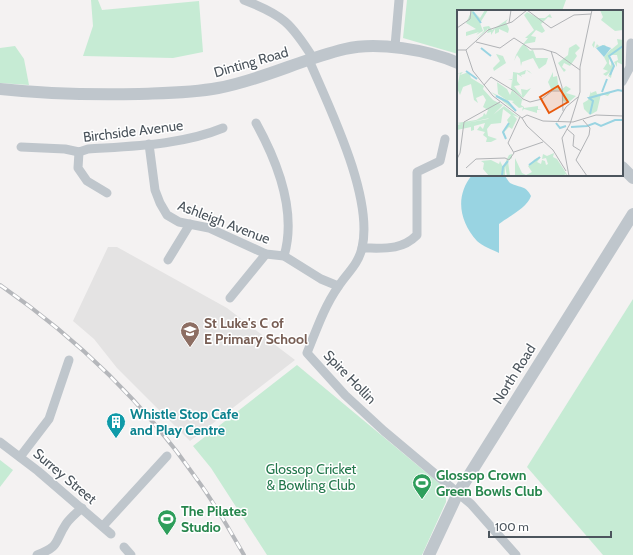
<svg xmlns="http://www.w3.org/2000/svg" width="633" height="555" font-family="Cabin,sans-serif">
  <rect width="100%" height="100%" fill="#f4f2f2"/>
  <polygon fill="#e4e3e3" points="108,247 117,247 227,308 295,360 190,441 117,368 94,339 73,321"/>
  <g fill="#c6ebd4">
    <polygon points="91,0 98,0 102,10 199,1 203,52 173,58 83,56 93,26"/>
    <polygon points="407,0 566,0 562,11 458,11 458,54 403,38"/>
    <polygon points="15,46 24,59 29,85 0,83 0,48"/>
    <polygon points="633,299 633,555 603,555 527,467"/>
    <polygon points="297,365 446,489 446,502 422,555 267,555 211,468 193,446"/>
    <polygon points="0,460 13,470 0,487"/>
  </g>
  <path fill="#99d4e2" d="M472 175H504C506 177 508 181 510 183 519 188 526 185 531 196 527 208 509 216 499 224V253C493 250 482 246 477 241 459 221 455 196 472 175Z"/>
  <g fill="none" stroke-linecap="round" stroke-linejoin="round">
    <g stroke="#bfc6cc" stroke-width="9">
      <path d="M244 0C283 15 291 23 313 58"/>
      <polyline points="395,46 399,0"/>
      <path d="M309 60C329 107 374 197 362 248 358 265 347 273 338 287 324 307 316 331 307 353L345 395 384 431 471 504 516 555"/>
      <polyline points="622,82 630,67 631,43"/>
      <path d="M256 123C277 161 297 212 284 256"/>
      <polyline points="149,144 155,190 160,203 167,215 179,222 209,228 266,254 284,256 321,279 338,286"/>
      <path d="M21 147 65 149 79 152 88 149C133 146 182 145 223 128"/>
      <polyline points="79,152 78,168 87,181 107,193"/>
      <path d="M362 248C383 248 401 251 417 235V172L440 161 445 139"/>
      <polyline points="168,260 190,224"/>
      <polyline points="230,298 266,254"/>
      <polyline points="0,442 38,471 111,534"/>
      <polyline points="20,457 49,419 69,360"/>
      <polyline points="103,526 167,456"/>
      <polyline points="124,547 131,555"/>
      <path d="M37 555C61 546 54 542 66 524 70 518 76 513 82 508"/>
    </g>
    <g stroke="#bfc6cc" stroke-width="12">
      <path d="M0 89C46 94 93 95 139 94 165 93 192 93 218 88 262 80 302 59 345 49 377 41 428 50 458 63"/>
      <polyline points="622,167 633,178"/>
      <polyline points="429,555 458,493 633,214"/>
    </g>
    <g stroke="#b5b7bb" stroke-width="4">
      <path id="rail" d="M0 285C75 337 144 403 196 478 214 502 229 529 244 555"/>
    </g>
    <use href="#rail" stroke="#fff" stroke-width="2.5" stroke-dasharray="8" stroke-linecap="butt"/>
  </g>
  <defs>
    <g id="school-pin" transform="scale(1)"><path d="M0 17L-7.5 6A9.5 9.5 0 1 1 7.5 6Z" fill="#8d6e63" stroke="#fff"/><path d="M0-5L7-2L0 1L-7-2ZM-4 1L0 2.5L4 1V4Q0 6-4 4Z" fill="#fff"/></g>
    <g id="building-pin" transform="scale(1)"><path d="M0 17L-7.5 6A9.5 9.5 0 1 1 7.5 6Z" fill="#0f9aa8" stroke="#fff"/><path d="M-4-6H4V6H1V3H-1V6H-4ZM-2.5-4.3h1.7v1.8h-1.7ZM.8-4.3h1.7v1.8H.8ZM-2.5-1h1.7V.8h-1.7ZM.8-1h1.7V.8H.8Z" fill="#fff"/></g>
    <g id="stadium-pin" transform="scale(1)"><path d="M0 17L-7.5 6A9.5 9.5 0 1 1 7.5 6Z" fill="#2e9e5b" stroke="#fff"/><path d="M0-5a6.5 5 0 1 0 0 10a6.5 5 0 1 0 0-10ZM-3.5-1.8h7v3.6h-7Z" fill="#fff"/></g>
  </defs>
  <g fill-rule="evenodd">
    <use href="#school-pin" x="190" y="331"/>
    <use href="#building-pin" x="116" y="422"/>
    <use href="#stadium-pin" x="422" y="483"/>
    <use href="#stadium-pin" x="167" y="519"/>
  </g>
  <g text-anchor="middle" stroke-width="3" stroke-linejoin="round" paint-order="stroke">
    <g font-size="14" fill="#4c555d" stroke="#fff">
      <text transform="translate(251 62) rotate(-16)" y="5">Dinting Road</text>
      <text transform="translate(133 131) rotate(-7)" y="5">Birchside Avenue</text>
      <text transform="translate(224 222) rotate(21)" y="5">Ashleigh Avenue</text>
      <text transform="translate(514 374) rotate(-58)" y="5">North Road</text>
      <text transform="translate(350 377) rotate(46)" y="5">Spire Hollin</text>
      <text transform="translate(65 476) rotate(40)" y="5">Surrey Street</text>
    </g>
    <g font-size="14" font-weight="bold" fill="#785e54" stroke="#fff" text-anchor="start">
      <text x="204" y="328">St Luke's C of<tspan x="204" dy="16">E Primary School</tspan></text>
    </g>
    <g font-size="14" font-weight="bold" fill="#0d838f" stroke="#fff" text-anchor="start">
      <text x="130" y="419">Whistle Stop Cafe<tspan x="130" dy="16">and Play Centre</tspan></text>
    </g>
    <g font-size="14" fill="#23774c" stroke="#fff">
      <text x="311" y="474">Glossop Cricket<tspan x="311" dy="16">&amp; Bowling Club</tspan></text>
    </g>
    <g font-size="14" font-weight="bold" fill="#27864d" stroke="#fff" text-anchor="start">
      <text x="436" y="480">Glossop Crown<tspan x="436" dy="16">Green Bowls Club</tspan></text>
      <text x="181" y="516">The Pilates<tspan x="181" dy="16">Studio</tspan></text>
    </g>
  </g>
  <g transform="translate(457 10)">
    <rect width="166" height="166" fill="#f4f2f2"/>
    <path d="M15 0 23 8 28 0H31L23 13 26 21 19 25 22 22 9 26V22L19 19 9 13ZM143 0H166V20L158 21 144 10 146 7ZM70 2 81 8H88L93 4 95 8 91 7 84 14 88 21 85 23 79 20 74 26 79 27 78 32 67 34 73 41 76 40 79 48H91L89 54 82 59 76 48 65 52 64 56 63 49 60 45 57 51 59 45 63 38 71 28H68L77 20 67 5ZM51 9 49 12 52 19 51 23 42 19V22L38 24V19L34 25V22L30 23 31 20 30 18V20L19 29 27 21 26 17 32 16 35 20ZM160 29 166 30V55L160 52V57L157 52 161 50 160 45H152V54L154 56V52L156 56 154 68 151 66 154 61 149 66 146 64 151 61 146 59 150 53 147 47 154 39 149 37 146 35 138 38 140 34 138 32 137 38 135 35 137 31 142 36 148 35 147 32 149 37 155 39 161 34ZM119 34 123 38 118 43 120 46 113 56 107 53 105 57 109 60 107 62 101 53 111 45 112 38ZM39 44 46 46 49 53 37 61 36 58 43 51ZM69 60 72 61 75 64 69 60 68 64 64 65 65 67 60 64V71L63 75 57 76 65 86 64 79 70 80 74 78 66 88 54 79 55 70 51 69H55V64L56 74V62L62 63ZM6 62 3 65 12 62 14 68 27 76 26 79 36 90 46 95 33 108 9 113 31 109 47 96 63 108 56 105 60 109 55 119 52 117 47 122 49 128 46 121 52 114 50 110 54 105 46 99 44 113 34 114 30 119 31 126 40 129 34 132H29L30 128 26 125 28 122 20 120 23 116 26 119 28 113 17 116V120L14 121V117L0 120V115L4 114 0 113 19 110 26 106 27 103 29 105 31 100 26 97 29 90 26 85 19 88 21 93 17 90 14 74 6 77 3 85 0 78 3 63 0 65 2 63ZM96 62V67L100 66 102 80 95 81 91 72ZM34 68 50 79 53 85 55 80 67 91 65 90 64 95 67 97V98L81 96V99H85L80 100V103L67 99 65 101 66 97 62 98 55 92 57 91 51 90 58 101 34 82 48 89 41 84 40 72ZM109 76 114 79 109 83 119 86 111 93 106 91 105 79ZM134 81V83L139 81 140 84 154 82 151 86 144 84 140 101 133 105 127 99 126 93 131 90ZM97 143 96 147 100 149 111 166 108 164 107 166H58V148L65 163 69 165 75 162 71 156 78 149 84 147 80 152 84 154 85 150 88 151 89 155 91 154 89 148 85 149 86 144 90 146ZM55 144V148L51 151 53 166H50L48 156V166H32L26 159 27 153 24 151 34 150 42 154 43 151 46 157 52 145Z" fill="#c6ebd4"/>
    <path d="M146 35 154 38 147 47 139 38Z" fill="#99d4e2"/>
    <path fill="none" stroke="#99d4e2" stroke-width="2" d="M16 2 24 13M24 38 34 46M9 61 20 69M153 65 157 56 152 46 166 36M145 82 150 69M39 86 51 92 59 101M133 104 136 91 132 88 161 80 166 81M99 113 103 118 109 116M114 117 130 116 138 113 144 116 158 110H166M49 129 46 122 52 113M72 155 83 147M45 166 46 157 51 151"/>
    <path fill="none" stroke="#b1b3b6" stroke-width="1" d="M70 0 94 18 117 5 134 4M52 13 54 0M0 18 13 9 14 0M31 20 55 12 70 0M19 32 43 38 57 28 74 39H86L99 43 123 60M0 40H9L16 61 36 86 65 108M9 40 31 20M94 41 105 77 106 101M27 75 34 67 57 81 66 89 73 92 85 89 95 81H105M65 108 70 105 86 111 116 112 139 105 166 106M65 108 70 116 96 140 109 161M126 110 133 118 132 125 119 150 130 166M101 111 109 97 121 87M110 119 117 125 116 136 124 141M57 142 86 132M57 143 51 133 63 107M0 149 3 143 7 112 43 92M9 158 19 149 48 148 52 150 57 143M112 166 105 128 113 114 123 82V57L135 0"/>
    <path fill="#e8590c" fill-opacity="0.15" stroke="#e8590c" stroke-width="2" d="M101 76 111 92 92 103 83 87Z"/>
    <rect width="166" height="166" fill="none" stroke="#4c555d" stroke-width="2"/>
  </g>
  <path d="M489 531v6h122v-6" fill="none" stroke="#4c555d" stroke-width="2"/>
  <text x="495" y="531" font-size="12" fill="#4c555d" stroke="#ffffff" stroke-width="3" paint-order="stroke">100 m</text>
</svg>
